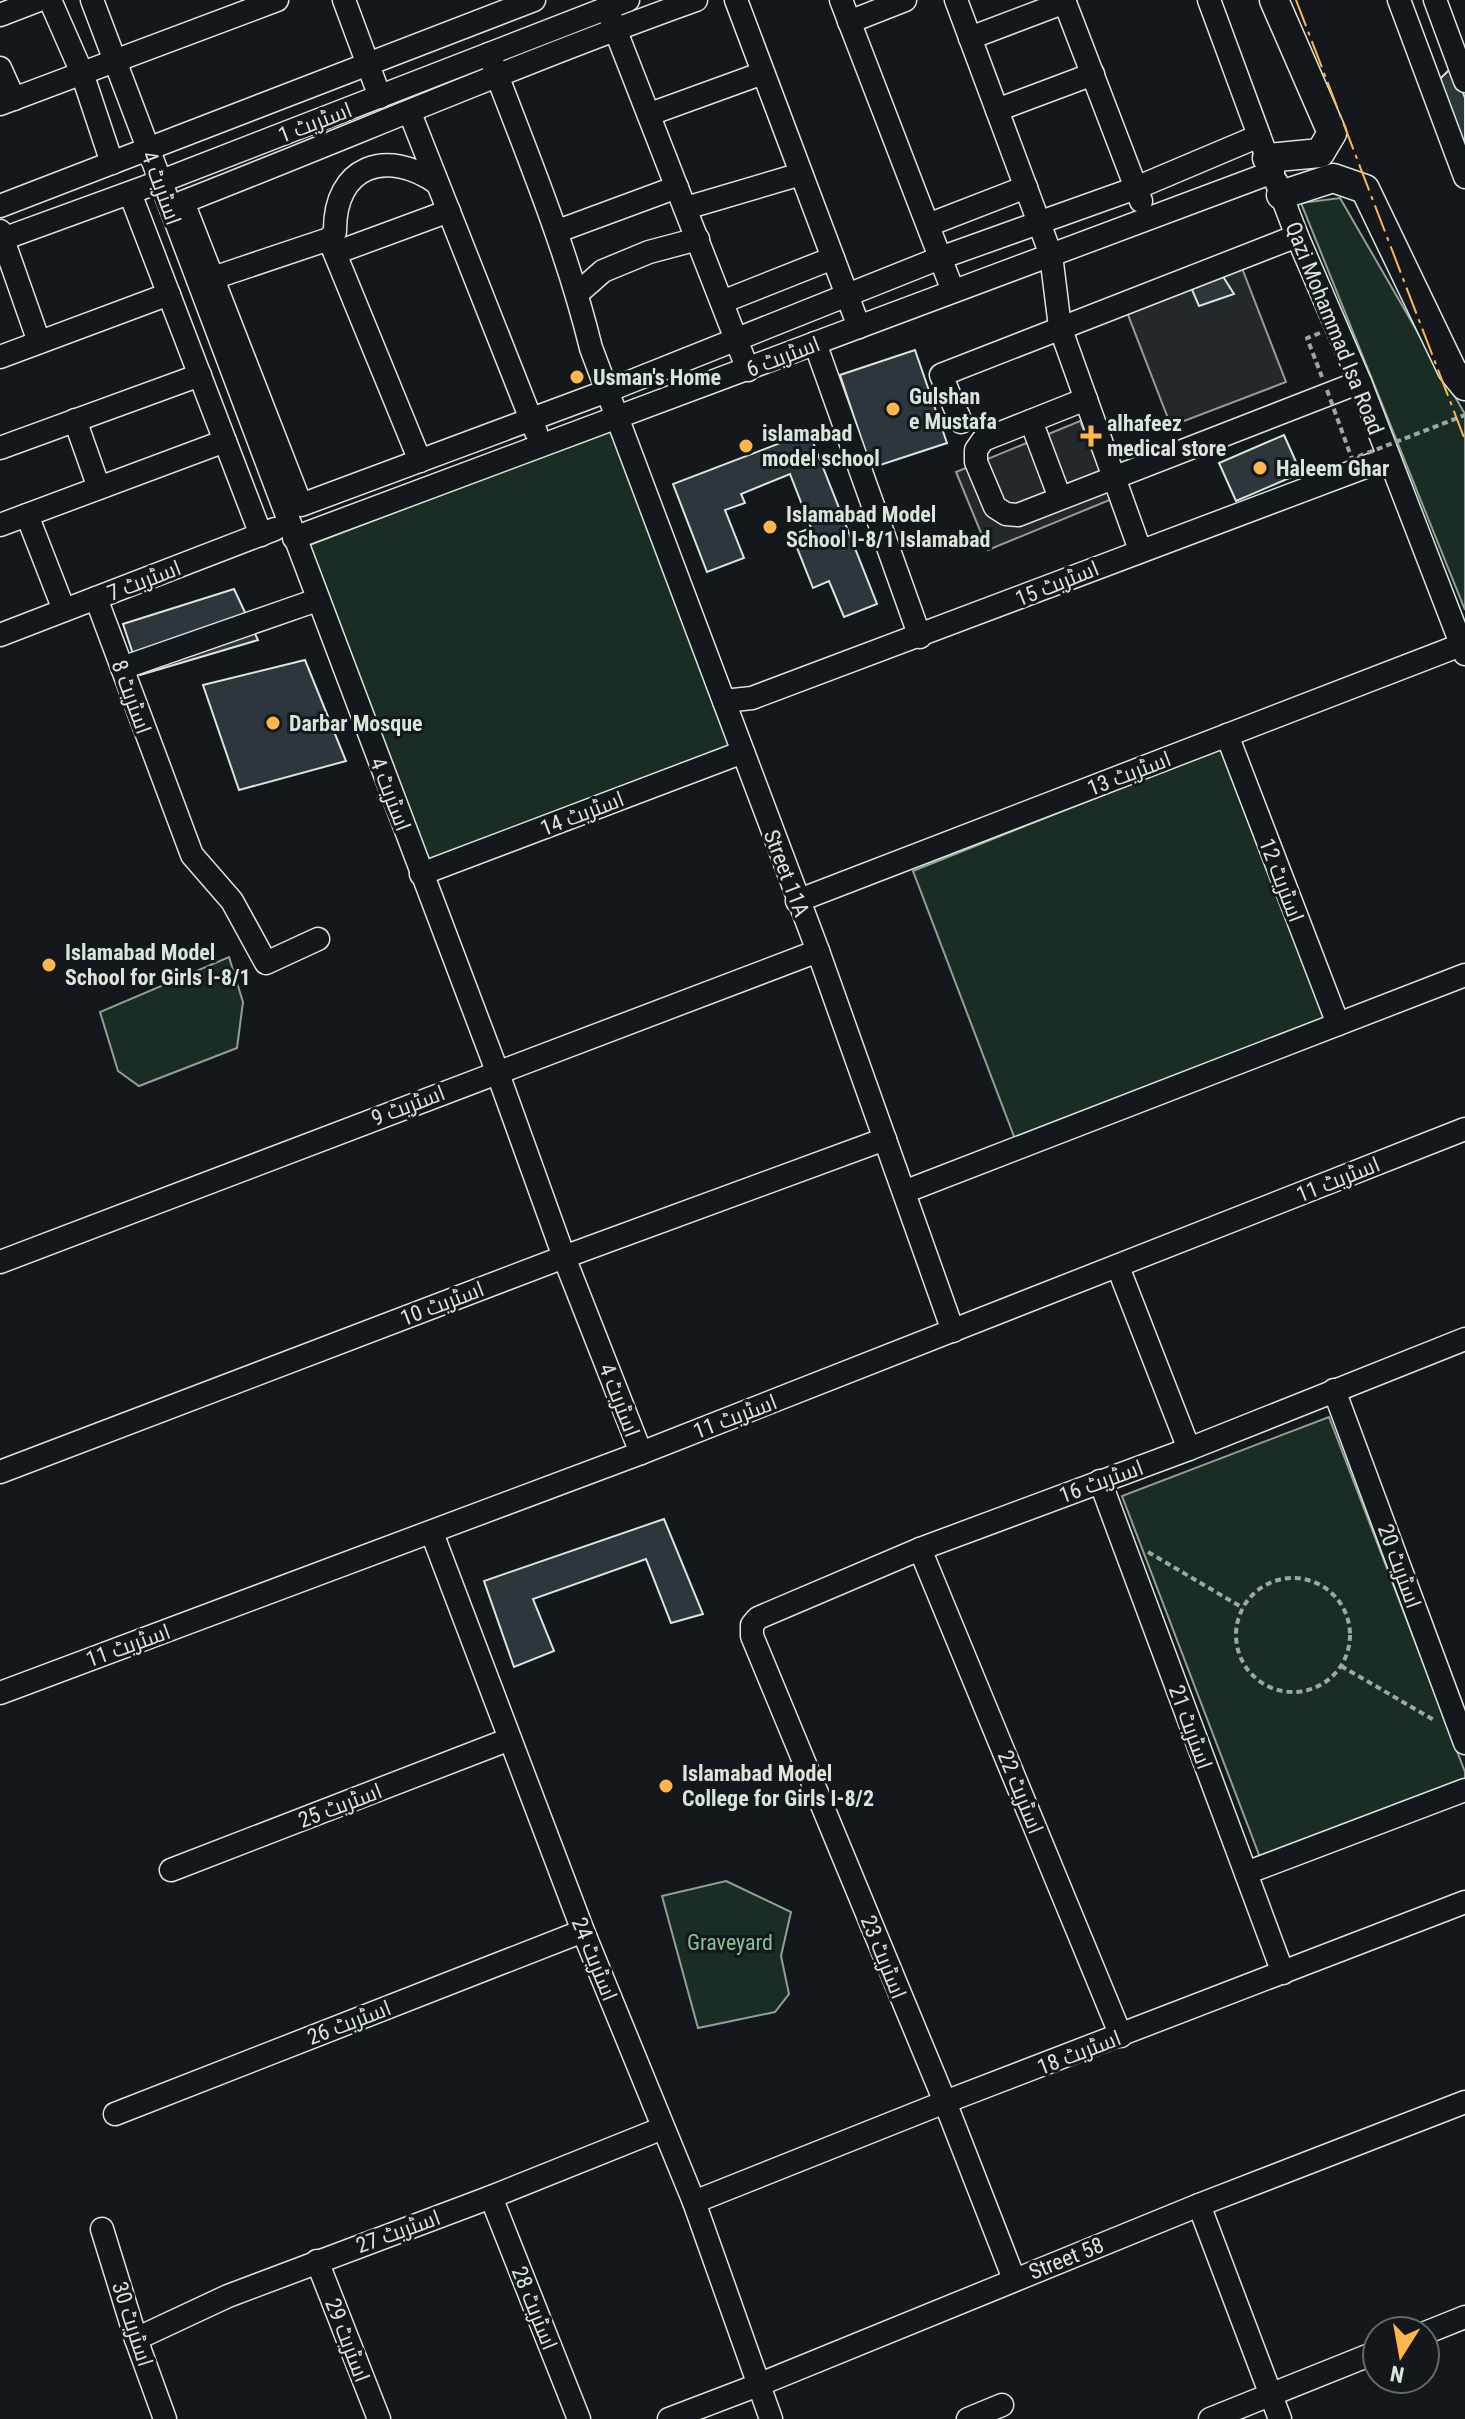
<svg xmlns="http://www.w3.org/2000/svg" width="1465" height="2419" font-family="'Roboto Condensed',Cairo,sans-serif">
  <rect width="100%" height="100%" fill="#14181c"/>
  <g fill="#1a2d24" stroke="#939e99" stroke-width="2">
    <polygon points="1340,198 1465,414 1465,610 1301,203"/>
    <polygon points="616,427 743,752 421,874 302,548"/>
    <polygon points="1225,746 1327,1020 1015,1139 913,871"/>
    <polygon points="229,957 243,1002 237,1048 139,1086 118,1071 100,1012"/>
    <polygon points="1329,1417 1465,1772 1465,1783 1261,1860 1122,1496"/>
    <polygon points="726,1881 791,1912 781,1956 789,1994 775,2012 698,2028 662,1896"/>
  </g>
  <g fill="#24282b" stroke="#939e99" stroke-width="2">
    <polygon points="1240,263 1286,382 1171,426 1125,307"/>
    <polygon points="1080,421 1112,499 988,550 956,472"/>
  </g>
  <g fill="#2c363c" stroke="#d8e6dc" stroke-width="2">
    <polygon points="1453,66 1465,98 1465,162 1428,76 1441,78"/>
    <polygon points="1217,267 1234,294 1199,306 1187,278"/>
    <polygon points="915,350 947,443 871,468 840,375"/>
    <polygon points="809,432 877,604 844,617 829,581 813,588 792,535 811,528 790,474 741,494 745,503 725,510 744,558 707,572 673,484"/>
    <polygon points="1284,435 1301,473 1236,501 1219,463"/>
    <polygon points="234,589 258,640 140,675 123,624"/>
    <polygon points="305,660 346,761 239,790 203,685"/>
    <polygon points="664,1519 703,1614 671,1623 646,1559 533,1599 554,1651 514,1667 484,1581"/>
  </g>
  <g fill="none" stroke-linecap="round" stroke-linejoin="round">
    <g stroke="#d8e6dc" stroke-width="25">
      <g id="minor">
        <polyline points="50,0 82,73 112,163"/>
        <polyline points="92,0 497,1071 564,1257 641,1453"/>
        <polyline points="344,0 380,97"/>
        <path d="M696 0C523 62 354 135 183 202L301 505 607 391 940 258 1136 188 1259 136"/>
        <polyline points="736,0 859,327"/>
        <polyline points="841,0 953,291"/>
        <polyline points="956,0 1051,255 1060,327 1140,550"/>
        <polyline points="1064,0 1141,201"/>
        <polyline points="1209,0 1264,149"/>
        <polyline points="1399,0 1465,177"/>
        <polyline points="1435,0 1465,81"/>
        <polyline points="0,15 39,0"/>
        <polyline points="610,16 748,370"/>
        <polyline points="849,22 905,0"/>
        <polyline points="970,38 1065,2"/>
        <path d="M489 54C526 152 566 246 591 348L818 951 953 1331"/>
        <polyline points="0,68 14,99"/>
        <polyline points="0,104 277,0"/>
        <polyline points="997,110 1093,74"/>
        <polyline points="410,113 536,432"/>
        <polyline points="650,114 763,73"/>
        <polyline points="1276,181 1297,236 1360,382 1465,654"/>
        <polyline points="130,193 261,535"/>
        <polyline points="0,206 534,0"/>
        <polyline points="686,208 801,174"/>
        <polyline points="928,225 1026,187"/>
        <polyline points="0,231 39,342"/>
        <polyline points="558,231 677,187"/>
        <polyline points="329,239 420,461"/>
        <polyline points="0,240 159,182 628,0"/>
        <polyline points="335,253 449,211"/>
        <path d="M213 278 329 239 335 232C334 165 387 148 437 183"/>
        <polyline points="578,293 603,271 649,252 698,239"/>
        <polyline points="722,302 833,258"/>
        <polyline points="815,343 920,637"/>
        <polyline points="0,357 169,294"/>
        <polyline points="1086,399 983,440 976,450 976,462 995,507 1006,514 1018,515 1360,382"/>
        <polyline points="75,420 99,488"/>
        <polyline points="1031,421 1060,498"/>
        <polyline points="961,422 941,375 1297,236"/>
        <polyline points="0,448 200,375"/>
        <polyline points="27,515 64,610"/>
        <polyline points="0,525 225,441"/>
        <polyline points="294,538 1273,172"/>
        <polyline points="96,598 192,855 232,901 266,963 318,939"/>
        <polyline points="0,635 275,529"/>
        <polyline points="122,668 317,600"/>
        <polyline points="724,701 752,698 1389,458"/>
        <polyline points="1227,735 1338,1024"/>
        <polyline points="421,874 743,752"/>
        <polyline points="797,901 1461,645"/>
        <polyline points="904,1192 1465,975"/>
        <polyline points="0,1262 818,951"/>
        <polyline points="1118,1267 1189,1449"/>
        <polyline points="1334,1390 1465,1743"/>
        <polyline points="0,1472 564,1257 885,1139"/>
        <polyline points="1100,1481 1283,1973"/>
        <polyline points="432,1533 583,1931 694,2202 771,2419"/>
        <polyline points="920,1549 1121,2036"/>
        <polyline points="0,1693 641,1453 1465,1129"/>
        <polyline points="171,1870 510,1739"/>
        <polyline points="1246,1873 1465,1790"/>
        <polyline points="115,2114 583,1931"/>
        <polyline points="491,2197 579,2419"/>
        <polyline points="694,2202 945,2102 1465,1902"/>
        <polyline points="1199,2205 1280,2419"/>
        <polyline points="102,2229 136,2339 165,2419"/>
        <polyline points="317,2261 379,2419"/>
        <polyline points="1014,2279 945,2102 752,1636 752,1625 758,1618 920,1549 1189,1449 1465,1339"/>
        <polyline points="1425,2333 1465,2317"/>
        <polyline points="136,2339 228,2296 491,2197 663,2128"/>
        <polyline points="669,2419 758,2385 1199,2205 1465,2102"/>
        <polyline points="968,2419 1002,2405"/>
        <polyline points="1210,2419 1377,2352"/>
      </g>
    </g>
    <g stroke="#d8e6dc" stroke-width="31">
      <g id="major">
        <polyline points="1267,158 1320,153 1332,133 1274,0"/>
        <polyline points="1281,195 1333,178 1365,189 1452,370 1465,386"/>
      </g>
    </g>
    <g stroke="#9da8a2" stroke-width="4" stroke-dasharray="6 4" stroke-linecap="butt">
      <polyline points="1320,333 1307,338 1322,377"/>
      <polyline points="1148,1552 1243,1608"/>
      <circle cx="1293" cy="1635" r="57"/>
      <polyline points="1341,1666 1434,1720"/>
    </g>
    <use href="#minor" stroke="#14181c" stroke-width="22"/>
    <use href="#major" stroke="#14181c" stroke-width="28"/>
    <polyline stroke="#9da8a2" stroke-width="4" stroke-dasharray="6 4" stroke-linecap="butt" points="1327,390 1352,459 1465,415"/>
    <polyline stroke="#ffb74d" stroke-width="2" stroke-dasharray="28 6 4 6" stroke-linecap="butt" points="1296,0 1465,440"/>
  </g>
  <g fill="#ffb74d" stroke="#14181c" stroke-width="3">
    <circle cx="577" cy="377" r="8"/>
    <circle cx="893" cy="409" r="8"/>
    <path d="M1087 424h8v8h8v8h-8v8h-8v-8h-8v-8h8z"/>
    <circle cx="746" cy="446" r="8"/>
    <circle cx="1260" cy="468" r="8"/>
    <circle cx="770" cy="527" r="8"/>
    <circle cx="273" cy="723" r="8"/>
    <circle cx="49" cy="965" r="8"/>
    <circle cx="666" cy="1786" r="8"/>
  </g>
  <g text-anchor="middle" stroke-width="6" stroke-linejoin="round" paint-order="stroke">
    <g font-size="22" fill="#d8e6dc" stroke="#14181c">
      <text transform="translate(315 122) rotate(-21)" y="8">اسٹریٹ 1</text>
      <text transform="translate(162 188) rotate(70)" y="8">اسٹریٹ 4</text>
      <text transform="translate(1335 328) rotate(68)" y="8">Qazi Mohammad Isa Road</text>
      <text transform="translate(783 356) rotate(-21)" y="8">اسٹریٹ 6</text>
      <text transform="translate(144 580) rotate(-21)" y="8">اسٹریٹ 7</text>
      <text transform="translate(1057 583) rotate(-22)" y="8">اسٹریٹ 15</text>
      <text transform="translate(132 697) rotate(70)" y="8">اسٹریٹ 8</text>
      <text transform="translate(1129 773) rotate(-21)" y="8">اسٹریٹ 13</text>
      <text transform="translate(391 794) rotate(69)" y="8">اسٹریٹ 4</text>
      <text transform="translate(582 813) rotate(-21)" y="8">اسٹریٹ 14</text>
      <text transform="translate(787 873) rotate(69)" y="8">Street 11A</text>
      <text transform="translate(1282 880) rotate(69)" y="8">اسٹریٹ 12</text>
      <text transform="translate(408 1105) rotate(-21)" y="8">اسٹریٹ 9</text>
      <text transform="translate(1338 1179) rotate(-22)" y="8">اسٹریٹ 11</text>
      <text transform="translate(442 1303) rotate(-21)" y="8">اسٹریٹ 10</text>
      <text transform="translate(620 1400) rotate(69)" y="8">اسٹریٹ 4</text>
      <text transform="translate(735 1416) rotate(-21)" y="8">اسٹریٹ 11</text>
      <text transform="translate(1101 1481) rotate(-20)" y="8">اسٹریٹ 16</text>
      <text transform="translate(1400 1566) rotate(70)" y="8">اسٹریٹ 20</text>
      <text transform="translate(128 1645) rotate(-20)" y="8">اسٹریٹ 11</text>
      <text transform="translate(1191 1727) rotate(70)" y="8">اسٹریٹ 21</text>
      <text transform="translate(1021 1792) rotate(68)" y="8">اسٹریٹ 22</text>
      <text transform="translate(340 1805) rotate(-21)" y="8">اسٹریٹ 25</text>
      <text transform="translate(884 1957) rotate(68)" y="8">اسٹریٹ 23</text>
      <text transform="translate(595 1959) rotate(68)" y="8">اسٹریٹ 24</text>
      <text transform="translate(349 2022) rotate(-21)" y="8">اسٹریٹ 26</text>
      <text transform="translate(1079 2052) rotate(-21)" y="8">اسٹریٹ 18</text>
      <text transform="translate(398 2231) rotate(-20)" y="8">اسٹریٹ 27</text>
      <text transform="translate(1066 2258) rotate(-22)" y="8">Street 58</text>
      <text transform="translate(535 2308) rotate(68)" y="8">اسٹریٹ 28</text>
      <text transform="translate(133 2324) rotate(72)" y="8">اسٹریٹ 30</text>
      <text transform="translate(348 2340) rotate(69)" y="8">اسٹریٹ 29</text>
    </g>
    <g font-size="22" font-weight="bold" fill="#d8e6dc" stroke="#14181c" text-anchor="start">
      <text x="593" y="385">Usman's Home</text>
      <text x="909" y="404">Gulshan<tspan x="909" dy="25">e Mustafa</tspan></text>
      <text x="1107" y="431">alhafeez<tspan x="1107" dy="25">medical store</tspan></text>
      <text x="762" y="441">islamabad<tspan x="762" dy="25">model school</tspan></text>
      <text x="1276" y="476">Haleem Ghar</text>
      <text x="786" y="522">Islamabad Model<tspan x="786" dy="25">School I-8/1 Islamabad</tspan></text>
      <text x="289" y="731">Darbar Mosque</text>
      <text x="65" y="960">Islamabad Model<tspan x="65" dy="25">School for Girls I-8/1</tspan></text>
      <text x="682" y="1781">Islamabad Model<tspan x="682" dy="25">College for Girls I-8/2</tspan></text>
    </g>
    <g font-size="22" fill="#8ac095" stroke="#14181c">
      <text x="730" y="1950">Graveyard</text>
    </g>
  </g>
  <g transform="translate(1401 2355) rotate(191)"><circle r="38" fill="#14181c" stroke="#626a69" stroke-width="2"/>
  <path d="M0-6L14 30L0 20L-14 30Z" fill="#ffb74d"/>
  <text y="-12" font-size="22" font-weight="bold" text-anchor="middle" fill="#d8e6dc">N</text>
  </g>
</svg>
